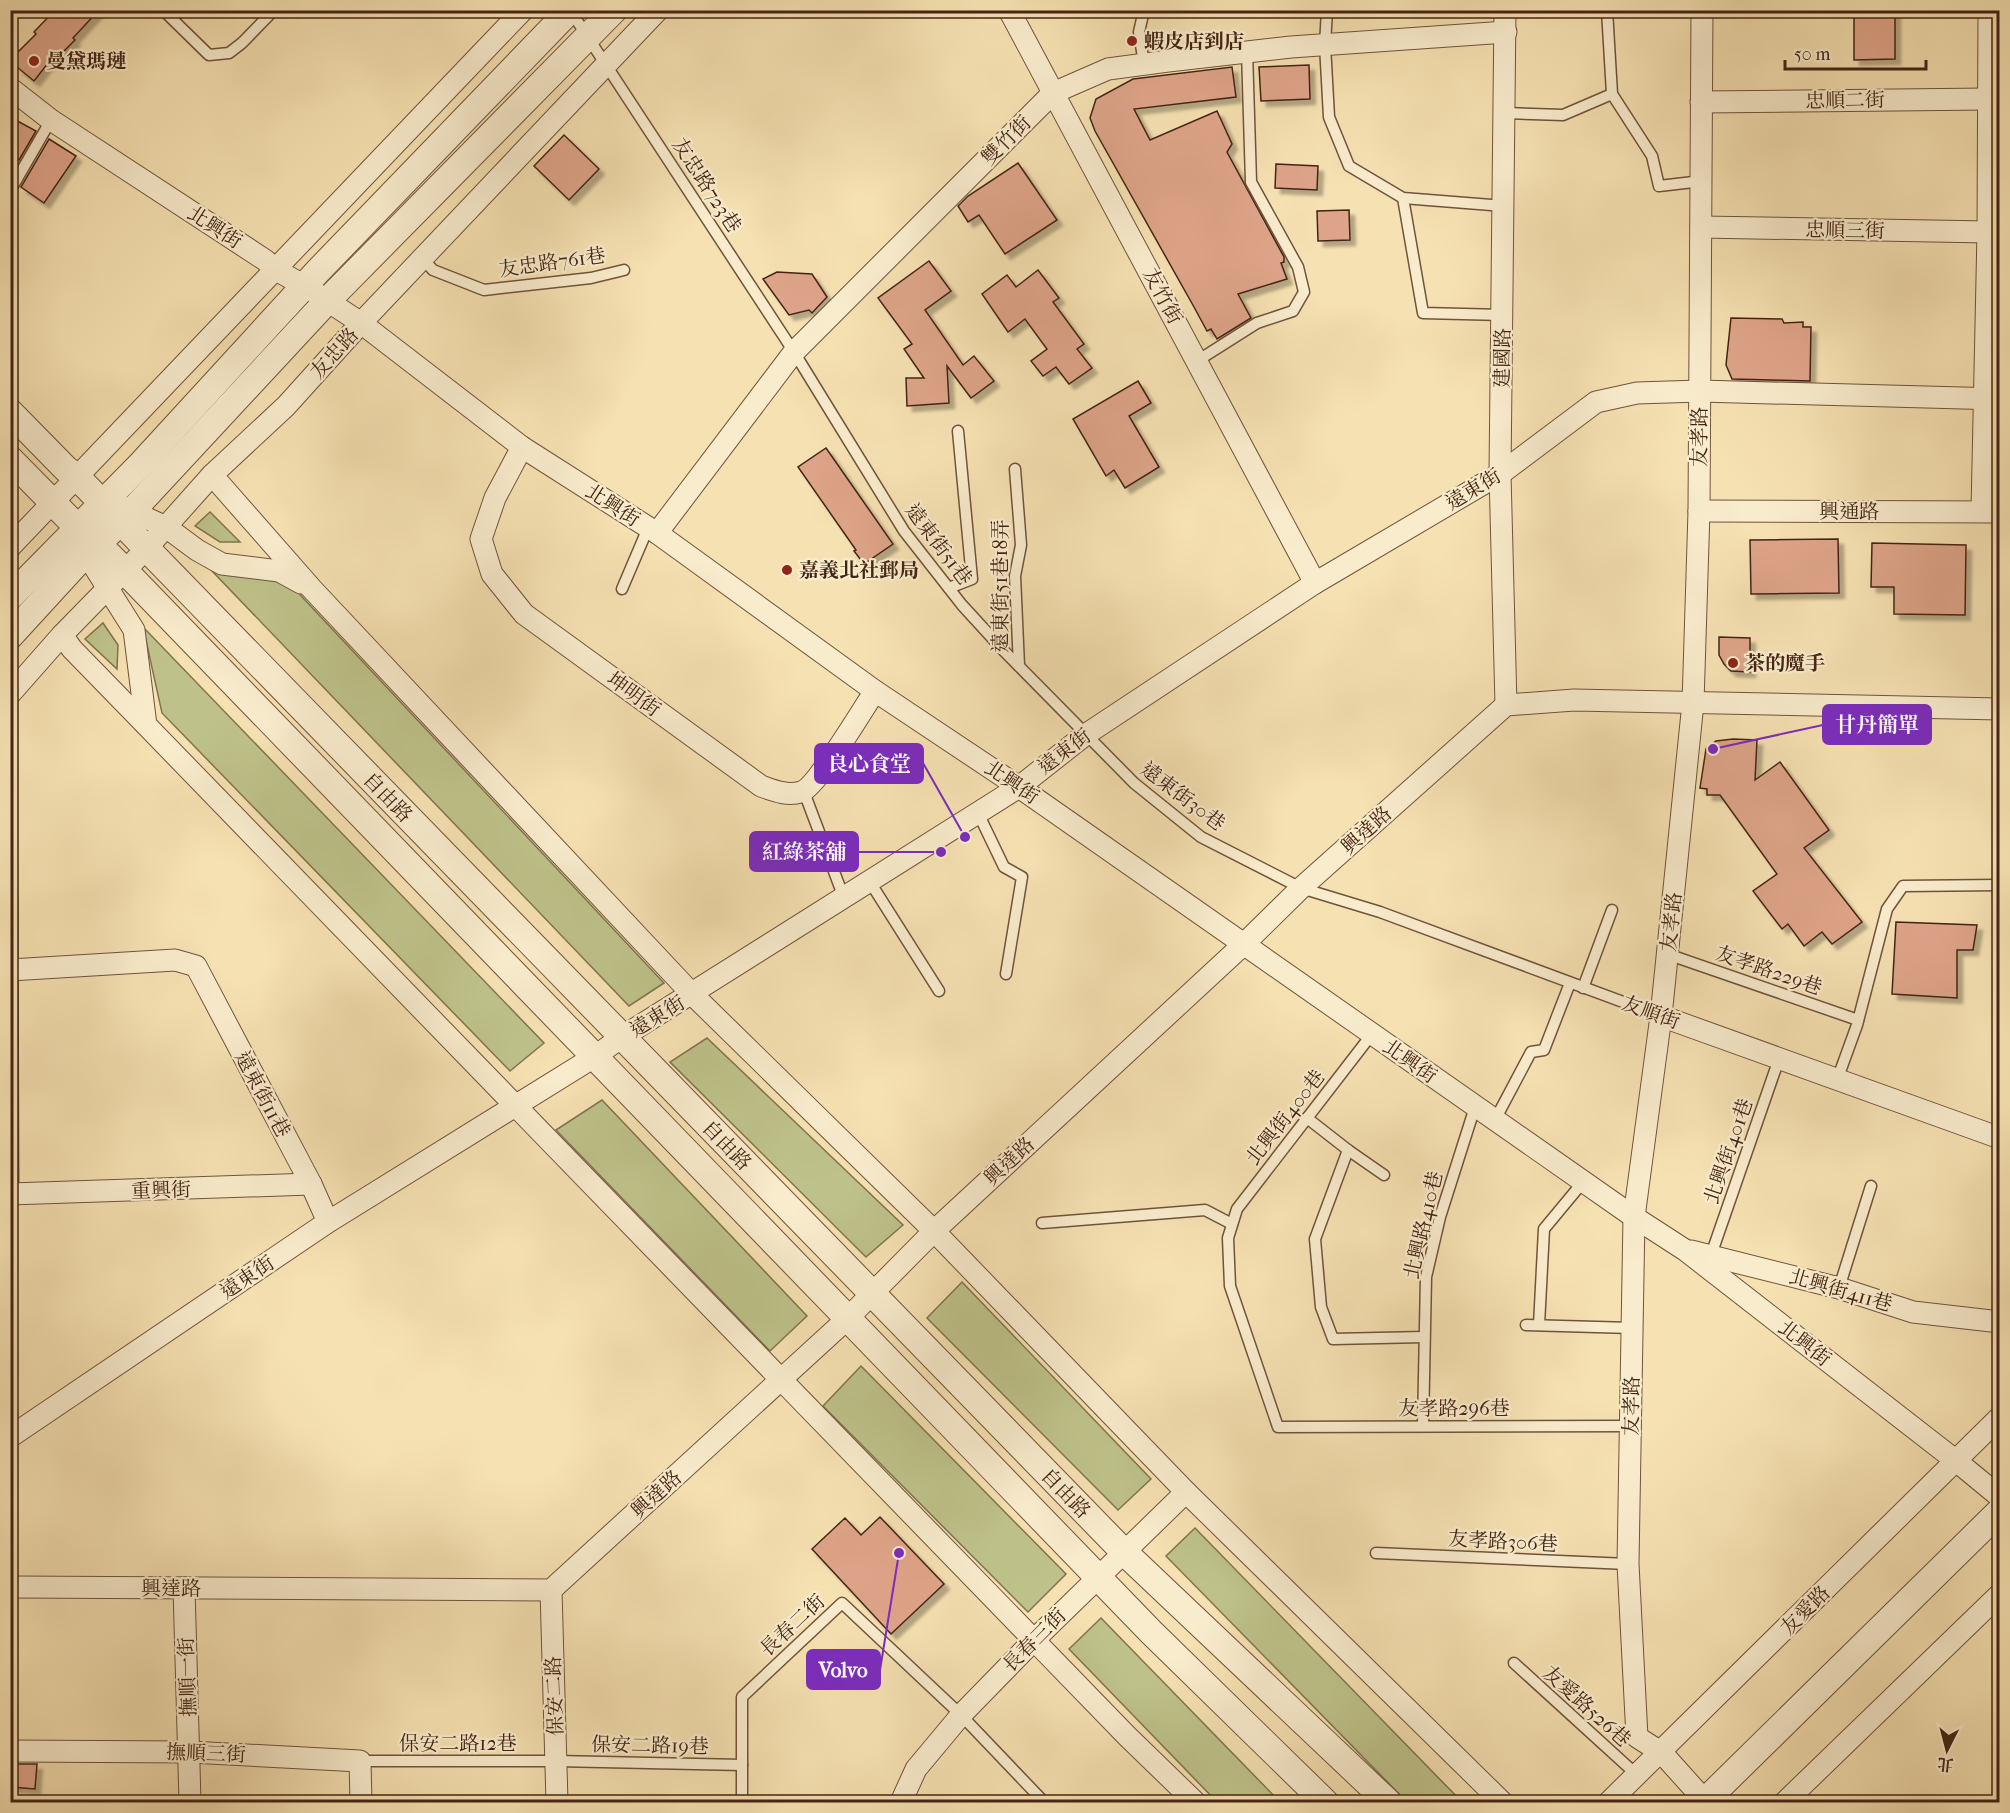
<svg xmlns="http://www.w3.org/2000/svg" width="2010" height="1813" font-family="'IM FELL French Canon','Noto Serif TC',serif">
  <defs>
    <filter id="shadow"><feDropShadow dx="5.5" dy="5.5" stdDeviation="1.5" flood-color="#0004"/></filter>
  </defs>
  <rect width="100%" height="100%" fill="#f6e1b2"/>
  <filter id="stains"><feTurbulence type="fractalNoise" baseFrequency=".00333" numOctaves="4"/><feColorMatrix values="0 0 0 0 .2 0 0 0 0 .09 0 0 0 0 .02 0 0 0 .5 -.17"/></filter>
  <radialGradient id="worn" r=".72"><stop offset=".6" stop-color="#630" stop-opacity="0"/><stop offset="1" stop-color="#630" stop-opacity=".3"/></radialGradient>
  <g fill="#bec28a" stroke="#81734f" stroke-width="1.5">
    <polygon points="210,512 240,542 220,542 195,526"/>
    <polygon points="213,572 289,583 664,983 629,1006"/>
    <polygon points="103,623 118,645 117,669 85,639"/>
    <polygon points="143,627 544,1043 510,1071 162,713"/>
    <polygon points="707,1038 903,1225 866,1257 670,1062"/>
    <polygon points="602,1100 807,1316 770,1351 556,1130"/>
    <polygon points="962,1282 1151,1479 1118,1510 927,1318"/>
    <polygon points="861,1366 1066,1574 1028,1612 823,1406"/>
    <polygon points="1195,1528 1462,1802 1407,1802 1166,1556"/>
    <polygon points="1101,1618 1280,1802 1217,1802 1069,1649"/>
  </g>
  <g fill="#dea489" stroke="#442414" stroke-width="1.5" filter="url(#shadow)">
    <polygon points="55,10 99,10 73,38 75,40 59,56 56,53 34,81 17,67 17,53 36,34 34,32"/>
    <polygon points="1854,10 1895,10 1895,59 1854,60"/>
    <polygon points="1309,65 1310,99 1261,101 1259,67"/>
    <polygon points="1232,67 1236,97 1134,109 1150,140 1217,111 1232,144 1227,152 1284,257 1284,262 1281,263 1287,279 1238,294 1251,318 1217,339 1211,329 1207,331 1194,307 1095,131 1090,118 1096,99 1133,79"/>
    <polygon points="10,117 36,131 19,160 10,155"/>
    <polygon points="564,135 599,169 569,200 534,166"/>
    <polygon points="49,139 76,156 44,203 21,187"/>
    <polygon points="1018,163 1057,220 1005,254 979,215 968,222 958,206 968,196"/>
    <polygon points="1276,164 1318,166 1317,190 1275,188"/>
    <polygon points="1349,210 1350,240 1318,241 1317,211"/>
    <polygon points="929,261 951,291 925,310 963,365 974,356 994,381 971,398 947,366 949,403 907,406 906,378 924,378 904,349 912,344 878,298"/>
    <polygon points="1038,270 1059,298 1053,302 1084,344 1077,349 1092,368 1069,384 1056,367 1043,376 1031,361 1047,349 1025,319 1008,332 982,294 1007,275 1016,287"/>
    <polygon points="777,272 812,274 827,297 812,313 809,310 789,315 763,279"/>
    <polygon points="1731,318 1782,319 1784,323 1803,322 1803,327 1811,327 1810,381 1732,379 1726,365"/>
    <polygon points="1138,381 1151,403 1129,416 1159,467 1125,488 1114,470 1106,476 1073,419"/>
    <polygon points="826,448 893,544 864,564 854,551 856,550 798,467"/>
    <polygon points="1838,539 1839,593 1751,594 1750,540"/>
    <polygon points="1872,543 1966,545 1965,615 1894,614 1894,587 1871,587"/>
    <polygon points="1719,637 1750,638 1750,672 1731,671 1724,664 1719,655"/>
    <polygon points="1733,739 1757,740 1755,780 1780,762 1829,830 1804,848 1862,922 1832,944 1822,932 1804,946 1788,924 1782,929 1753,891 1777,874 1720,795 1707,795 1707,789 1700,788 1706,749 1716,741"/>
    <polygon points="1896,922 1977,925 1973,950 1957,950 1957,998 1892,994"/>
    <polygon points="880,1517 944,1584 891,1634 812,1549 845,1518 861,1535"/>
    <polygon points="10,1764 37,1764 35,1789 10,1787"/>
  </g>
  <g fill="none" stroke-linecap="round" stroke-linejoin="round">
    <g stroke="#70533c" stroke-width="13">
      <g id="service">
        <polyline points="163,10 209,55 229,53 242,43 274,10"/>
        <polyline points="570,10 794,352 904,531 962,605 1005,652 1134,783 1201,837 1301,888 1380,912 1661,1016"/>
        <polyline points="1144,10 1139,32 1144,64"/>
        <polyline points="1327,10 1325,45 1329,117 1349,166 1403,198 1504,206"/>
        <polyline points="1607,10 1612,94 1652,156 1659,186 1702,181"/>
        <polyline points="1505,113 1563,115 1612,94"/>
        <polyline points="10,191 51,120"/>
        <polyline points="1403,198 1423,313 1503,315"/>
        <polyline points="422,258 433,270 484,290 591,278 624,270"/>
        <polyline points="1197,361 1257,323 1293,311 1304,292 1298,267 1251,182 1247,51"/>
        <polyline points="1015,469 1021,545 1015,576 1019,666"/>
        <polyline points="949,588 972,579 958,431"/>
        <polyline points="622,589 648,528"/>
        <polyline points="804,792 844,898"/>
        <polyline points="978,813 1004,867 1022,877 1006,974"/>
        <polyline points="10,828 12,906 13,1194"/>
        <polyline points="870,882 939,991"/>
        <polyline points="1667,954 1858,1020"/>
        <polyline points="1583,988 1612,910"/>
        <polyline points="1372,1034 1237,1209 1228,1238 1230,1286 1278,1427 1630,1426"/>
        <polyline points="1837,1080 1857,1025 1887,909 1903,886 2000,885"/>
        <polyline points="1307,1118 1348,1150 1315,1239 1321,1307 1333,1339 1424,1337"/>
        <polyline points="1495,1120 1531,1052 1544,1050 1570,983"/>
        <polyline points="1348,1150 1384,1175"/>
        <polyline points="1042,1223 1205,1210 1232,1224"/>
        <polyline points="1711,1255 1779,1059"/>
        <polyline points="1839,1288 1871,1186"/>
        <polyline points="1526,1325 1632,1328"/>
        <polyline points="1539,1325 1544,1229 1583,1182"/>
        <polyline points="1423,1426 1426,1277 1440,1217 1475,1107"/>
        <polyline points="1376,1553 1628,1564"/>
        <polyline points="1514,1663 1637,1775"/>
        <polyline points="360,1761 556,1761 742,1765"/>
        <polyline points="742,1802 742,1697 842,1603 961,1715 1044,1802"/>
      </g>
    </g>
    <g stroke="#70533c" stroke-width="23">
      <g id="minor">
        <polyline points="1009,10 1315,583"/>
        <polyline points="1505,10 1500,474 1506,705"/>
        <polyline points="1702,10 1699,511 1693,703 1661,1016 1634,1217 1628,1564 1637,1737 1662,1753 1706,1802"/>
        <polyline points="10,88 51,120 265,260 276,270 305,286 361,323 522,447 657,533 875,691 1019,787 1634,1217 1685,1250 1955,1460 2000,1497"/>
        <polyline points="1701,102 1988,99"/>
        <polyline points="1701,227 1988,232"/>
        <path d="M522 447 495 498 481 539 492 574 524 614 761 786C775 791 787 796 801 792 816 788 863 709 875 691"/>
        <polyline points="212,475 312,589 692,994 934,1231 1186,1492 1502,1802"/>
        <polyline points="118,505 166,527 197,550 222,564 279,571 301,583"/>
        <polyline points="1699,511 2000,512"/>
        <polyline points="1982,511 1988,232 1989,10"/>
        <polyline points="657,533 794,352 1053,93 1108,69 1168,61 1291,47 1506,32"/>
        <polyline points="78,541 134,630 146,725"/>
        <polyline points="10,547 523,10"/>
        <polyline points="62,635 72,649 146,725 1127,1736 1195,1802"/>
        <polyline points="10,694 62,635 146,549 212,475 286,406 361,323 658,10"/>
        <polyline points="10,970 175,960 196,966 311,1184 328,1222"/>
        <polyline points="1661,1016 2000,1138"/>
        <polyline points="10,1194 311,1184"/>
        <polyline points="1691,1251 1839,1288 1913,1312 2000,1322"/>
        <polyline points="10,1437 328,1222 594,1057 622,1037 1019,787 1085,735 1315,583 1500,474 1596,402 1637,393 1700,391 2000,399"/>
        <polyline points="10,1587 551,1590 847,1319 934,1231 1245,943 1301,888 1506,705 1574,700 2000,709"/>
        <polyline points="184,1588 190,1802"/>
        <polyline points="551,1590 557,1802"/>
        <polyline points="10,1751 190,1752 360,1761 361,1802"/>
        <polyline points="901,1802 916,1769 961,1715 1034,1640 1186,1492"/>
        <polyline points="1609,1802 2000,1417"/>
        <polyline points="1785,1802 2000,1594"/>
      </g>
    </g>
    <g stroke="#70533c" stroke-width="28">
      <g id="tertiary">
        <polyline points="10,412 66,469 77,477 1124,1552 1388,1802"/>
        <polyline points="10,459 77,527 98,544 124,570 1151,1632 1325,1802"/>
        <polyline points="10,597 142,463 318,271 570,10"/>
        <polyline points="10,636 76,564 131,512 328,300 614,10"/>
        <polyline points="1704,1802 2000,1511"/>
      </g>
    </g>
    <use href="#service" stroke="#f9eccd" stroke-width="10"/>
    <use href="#minor" stroke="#f9eccd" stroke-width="21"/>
    <use href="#tertiary" stroke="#f9eccd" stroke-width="26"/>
  </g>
  <g fill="#8f2418" stroke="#f9eccd" stroke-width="2">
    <circle cx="1132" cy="41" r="6"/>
    <circle cx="34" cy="61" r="6"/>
    <circle cx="787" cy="570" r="6"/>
    <circle cx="1733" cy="663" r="6"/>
  </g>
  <g text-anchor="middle" stroke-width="4.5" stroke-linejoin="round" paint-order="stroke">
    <g font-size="20" font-weight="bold" fill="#442414" stroke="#f9eccd" text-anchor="start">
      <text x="1144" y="48">蝦皮店到店</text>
      <text x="46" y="68">曼黛瑪璉</text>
      <text x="799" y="577">嘉義北社郵局</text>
      <text x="1745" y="670">茶的魔手</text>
    </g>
    <g font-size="20" fill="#442414" stroke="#f9eccd">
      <text transform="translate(1845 100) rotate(-1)" y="7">忠順二街</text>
      <text transform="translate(1006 140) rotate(-45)" y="7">雙竹街</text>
      <text transform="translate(707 185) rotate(57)" y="7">友忠路723巷</text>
      <text transform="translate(215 227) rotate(33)" y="7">北興街</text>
      <text transform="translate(1845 230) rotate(1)" y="7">忠順三街</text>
      <text transform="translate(552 262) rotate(-8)" y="7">友忠路761巷</text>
      <text transform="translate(1163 296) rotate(62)" y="7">友竹街</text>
      <text transform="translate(334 353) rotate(-48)" y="7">友忠路</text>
      <text transform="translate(1502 358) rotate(-89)" y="7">建國路</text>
      <text transform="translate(1699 437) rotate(-90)" y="7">友孝路</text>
      <text transform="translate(1473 489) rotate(-31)" y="7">遠東街</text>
      <text transform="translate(613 505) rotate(33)" y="7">北興街</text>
      <text x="1849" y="518">興通路</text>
      <text transform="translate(939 544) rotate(53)" y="7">遠東街51巷</text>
      <text transform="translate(1000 586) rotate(-90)" y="7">遠東街51巷18弄</text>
      <text transform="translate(634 694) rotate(36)" y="7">坤明街</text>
      <text transform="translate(1064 751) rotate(-37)" y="7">遠東街</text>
      <text transform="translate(1012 782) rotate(34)" y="7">北興街</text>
      <text transform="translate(1183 796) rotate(37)" y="7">遠東街30巷</text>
      <text transform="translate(388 797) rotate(46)" y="7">自由路</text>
      <text transform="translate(1366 830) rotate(-42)" y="7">興達路</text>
      <text transform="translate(1671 922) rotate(-84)" y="7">友孝路</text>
      <text transform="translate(1769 970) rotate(19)" y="7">友孝路229巷</text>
      <text transform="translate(1651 1012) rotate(20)" y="7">友順街</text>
      <text transform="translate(657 1016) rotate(-31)" y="7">遠東街</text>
      <text transform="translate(1410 1061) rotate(35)" y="7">北興街</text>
      <text transform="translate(263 1094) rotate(62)" y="7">遠東街11巷</text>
      <text transform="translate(1285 1117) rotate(-52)" y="7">北興街400巷</text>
      <text transform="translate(727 1145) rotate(46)" y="7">自由路</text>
      <text transform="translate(1728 1151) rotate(-71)" y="7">北興街401巷</text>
      <text transform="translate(1009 1161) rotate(-43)" y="7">興達路</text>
      <text transform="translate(161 1190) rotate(-2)" y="7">重興街</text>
      <text transform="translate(1423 1225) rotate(-77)" y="7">北興路410巷</text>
      <text transform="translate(247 1277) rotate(-34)" y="7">遠東街</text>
      <text transform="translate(1841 1290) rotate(16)" y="7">北興街411巷</text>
      <text transform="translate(1805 1343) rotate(38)" y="7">北興街</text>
      <text transform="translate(1631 1406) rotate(-89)" y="7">友孝路</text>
      <text x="1454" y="1415">友孝路296巷</text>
      <text transform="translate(1066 1493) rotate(46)" y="7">自由路</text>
      <text transform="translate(656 1494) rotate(-42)" y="7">興達路</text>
      <text transform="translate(1503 1541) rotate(3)" y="7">友孝路306巷</text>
      <text x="171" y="1595">興達路</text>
      <text transform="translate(1805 1610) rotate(-45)" y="7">友愛路</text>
      <text transform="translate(792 1625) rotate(-43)" y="7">長春二街</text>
      <text transform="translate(1034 1640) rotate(-45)" y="7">長春三街</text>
      <text transform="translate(187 1677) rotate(-92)" y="7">撫順一街</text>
      <text transform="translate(554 1696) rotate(-92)" y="7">保安二路</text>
      <text transform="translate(1587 1706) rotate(42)" y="7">友愛路526巷</text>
      <text x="458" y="1750">保安二路12巷</text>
      <text transform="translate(650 1745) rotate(1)" y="7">保安二路19巷</text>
      <text transform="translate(206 1753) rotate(2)" y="7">撫順三街</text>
    </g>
  </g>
  <path fill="none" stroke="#7b2cbf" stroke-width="2" d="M1713 749L1823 725M965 837L923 763M941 852L858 852M899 1553L880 1670"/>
  <g fill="#7b2cbf" stroke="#f9eccd" stroke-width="2">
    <circle cx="1713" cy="749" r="6"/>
    <circle cx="965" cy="837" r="6"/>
    <circle cx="941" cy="852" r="6"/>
    <circle cx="899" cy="1553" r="6"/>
  </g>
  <g fill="#7b2cbf" stroke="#7b2cbf" stroke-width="2">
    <rect x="1823" y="705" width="108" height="39" rx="6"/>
    <rect x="815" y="744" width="108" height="39" rx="6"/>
    <rect x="750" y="832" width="108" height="39" rx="6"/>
    <rect x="807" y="1650" width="73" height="39" rx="6"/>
  </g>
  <g font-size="21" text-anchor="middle" font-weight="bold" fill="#fff">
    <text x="1877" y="732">甘丹簡單</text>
    <text x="869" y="771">良心食堂</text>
    <text x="804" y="859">紅綠茶舖</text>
    <text x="843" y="1677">Volvo</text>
  </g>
  <rect width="2010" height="1813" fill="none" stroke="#f6e1b2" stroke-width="36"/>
  <rect x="12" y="12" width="1986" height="1789" fill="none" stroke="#442414" stroke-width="3"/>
  <rect x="18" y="18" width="1974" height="1777" fill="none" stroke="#442414" stroke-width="1.5"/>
  <g transform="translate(1947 1750) rotate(186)" stroke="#f9eccd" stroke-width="4.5" paint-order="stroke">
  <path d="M0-4.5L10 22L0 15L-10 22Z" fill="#442414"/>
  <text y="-9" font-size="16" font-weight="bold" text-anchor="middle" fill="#442414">北</text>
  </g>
  <path d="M1785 60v9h141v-9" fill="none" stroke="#442414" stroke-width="3"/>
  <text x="1794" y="60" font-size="18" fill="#442414" stroke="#f9eccd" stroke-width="4.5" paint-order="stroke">50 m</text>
  <rect width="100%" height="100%" filter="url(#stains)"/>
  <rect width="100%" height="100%" fill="url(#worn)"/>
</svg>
